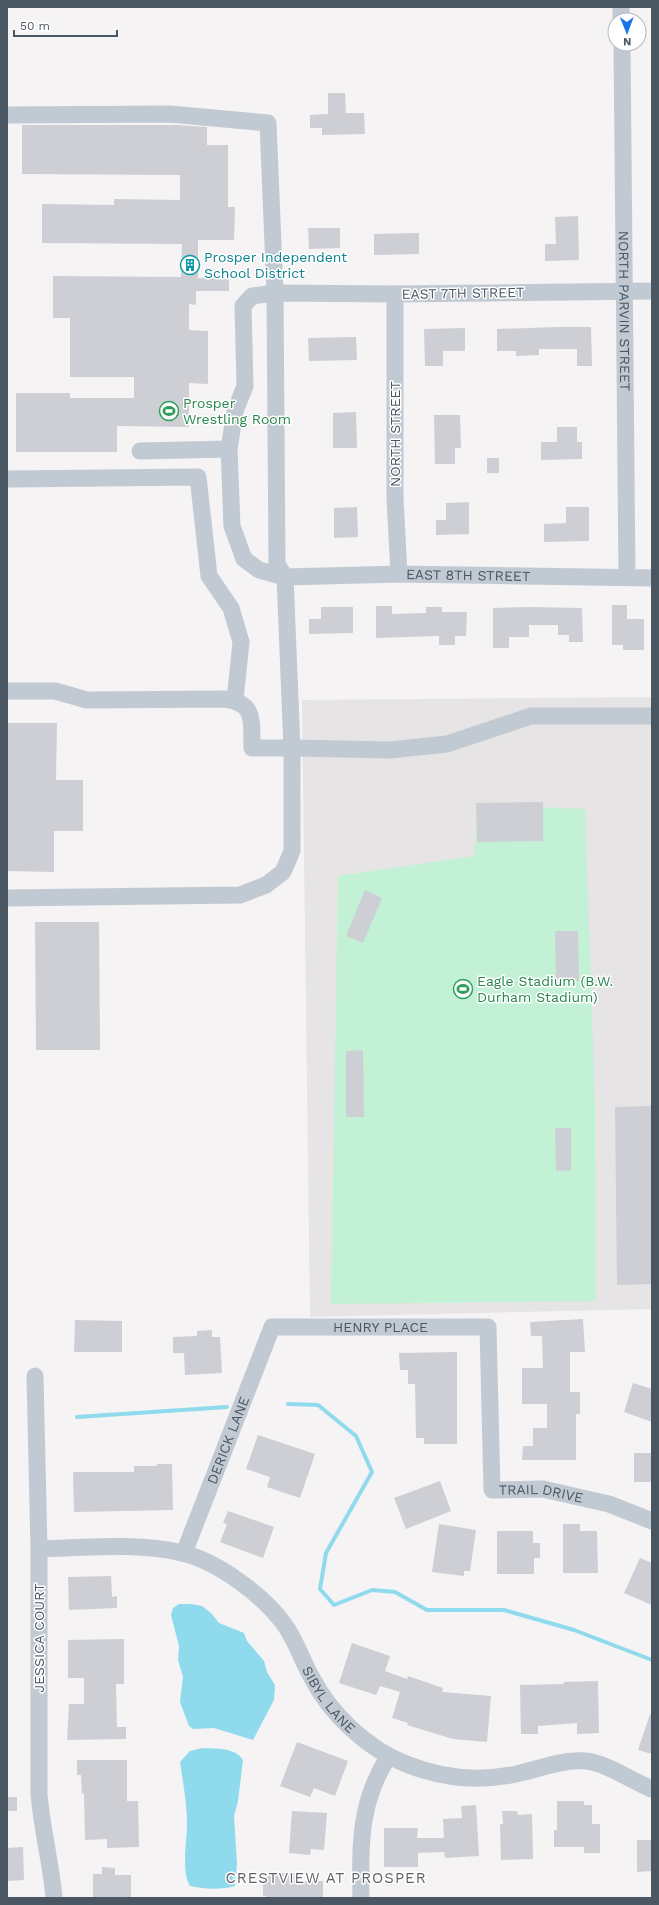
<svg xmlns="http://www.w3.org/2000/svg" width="659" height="1905" font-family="'Work Sans',sans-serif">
  <rect width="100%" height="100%" fill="#f5f3f3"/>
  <polygon fill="#e6e4e5" points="652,697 652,1309 310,1317 302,700"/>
  <polygon fill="#c3f1d5" points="478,805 585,809 595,1101 596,1301 331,1304 338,876 474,856"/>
  <g fill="#90daee">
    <polygon points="179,1604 191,1604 202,1606 211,1613 219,1623 244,1633 247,1641 264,1661 267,1672 275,1685 274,1700 253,1740 214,1728 193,1729 189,1726 180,1702 183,1677 178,1660 179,1646 171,1615 173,1608"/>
    <path d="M202 1748C216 1749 235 1747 243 1760L238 1801 234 1816 237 1864 235 1886C221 1890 204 1889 190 1886 181 1872 187 1841 187 1824 187 1804 183 1783 180 1762L190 1751Z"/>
  </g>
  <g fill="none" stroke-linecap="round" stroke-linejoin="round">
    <g stroke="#90daee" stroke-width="4">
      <polyline points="288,1404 318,1405 356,1436 372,1472 326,1553 320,1589 334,1605 372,1590 395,1592 427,1610 504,1610 574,1630 652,1660"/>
      <polyline points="77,1417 227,1407"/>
    </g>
  </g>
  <g fill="#cdcfd5">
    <polygon points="328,93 345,93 346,113 364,113 365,134 322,135 322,128 310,128 310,115 328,114"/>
    <polygon points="22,125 178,125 207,127 207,145 228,145 228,207 235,207 234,240 198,240 198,278 229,279 229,291 196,291 196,305 189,304 189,330 208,331 208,384 189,383 189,427 117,426 117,452 16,452 16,393 70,393 70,398 134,398 134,377 70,377 70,318 53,318 53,276 181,277 182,244 42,243 42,204 114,205 114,199 180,200 180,175 22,174"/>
    <polygon points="578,216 579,260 545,261 545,244 556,244 555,217"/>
    <polygon points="308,228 340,228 340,248 309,249"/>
    <polygon points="419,233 419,254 374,255 374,234"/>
    <polygon points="557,327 591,327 592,366 577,366 577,349 539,349 539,355 516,356 516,351 497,351 497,329"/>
    <polygon points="465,328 465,351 443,351 443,366 425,366 424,329"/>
    <polygon points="356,337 357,360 309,361 308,338"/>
    <polygon points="356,412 357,448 333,448 333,413"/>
    <polygon points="434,415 460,415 461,448 455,448 455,464 435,464"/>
    <polygon points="557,427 577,427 577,442 582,442 582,459 541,460 541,442 557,442"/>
    <rect x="487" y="458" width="12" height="15"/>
    <polygon points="469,502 469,534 436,535 436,520 446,520 446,503"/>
    <polygon points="357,507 358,537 334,538 334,508"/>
    <polygon points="566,507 589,507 589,541 544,542 544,524 566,523"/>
    <polygon points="612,605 627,605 627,619 644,619 644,650 623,650 623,645 612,645"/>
    <polygon points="376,606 392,606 392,614 426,613 426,607 442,607 442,612 467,612 466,636 455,636 455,645 439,645 439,636 376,638"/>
    <polygon points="321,607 353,607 353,633 309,634 309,619 321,619"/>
    <polygon points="529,607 582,608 583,642 569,642 569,635 558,635 558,625 529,625 529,637 509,637 509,648 493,648 493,608"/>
    <polygon points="7,723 57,723 56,780 83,780 83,831 54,831 54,872 7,871"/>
    <polygon points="543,802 543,841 477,842 476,803"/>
    <polygon points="365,890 382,898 363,943 346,936"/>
    <polygon points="35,922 99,922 100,1050 36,1050"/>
    <polygon points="555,931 578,931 579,981 556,982"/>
    <polygon points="363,1050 364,1117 346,1117 346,1051"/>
    <polygon points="652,1106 652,1284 617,1285 615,1107"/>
    <polygon points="555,1128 571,1128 571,1170 556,1171"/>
    <polygon points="583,1319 585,1352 570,1352 570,1392 580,1392 580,1414 576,1414 576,1460 522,1460 523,1446 533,1446 533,1428 547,1428 547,1404 522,1404 522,1368 543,1368 542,1336 531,1336 530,1322"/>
    <polygon points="75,1320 122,1321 122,1352 74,1352"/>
    <polygon points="212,1330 212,1337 220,1337 222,1373 185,1375 184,1353 173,1353 173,1337 197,1336 197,1331"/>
    <polygon points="457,1352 457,1444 424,1444 424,1438 416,1438 415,1384 408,1384 408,1370 400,1370 399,1353"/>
    <polygon points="633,1383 652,1389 652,1422 624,1412"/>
    <polygon points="258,1435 315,1454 300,1498 267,1487 270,1477 246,1469"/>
    <rect x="634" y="1453" width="18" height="29"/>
    <polygon points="157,1464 172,1464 173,1510 74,1512 73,1472 134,1472 134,1466 157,1466"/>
    <polygon points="440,1481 451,1511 406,1529 394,1498"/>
    <polygon points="228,1511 274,1527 263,1558 220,1542 227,1524 223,1523"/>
    <polygon points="439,1524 476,1530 470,1571 464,1571 464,1576 432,1572"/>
    <polygon points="563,1524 580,1524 580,1531 597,1531 598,1573 563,1573"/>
    <polygon points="497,1531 533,1531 533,1543 540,1543 540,1558 534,1558 534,1574 497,1574"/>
    <polygon points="640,1558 652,1563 652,1605 624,1593"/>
    <polygon points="111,1576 112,1597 117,1596 117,1608 69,1610 68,1577"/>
    <polygon points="124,1639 124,1684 116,1684 117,1727 126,1727 126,1739 67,1740 69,1704 84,1704 84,1678 68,1678 68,1640"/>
    <polygon points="352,1643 390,1656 385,1671 407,1679 408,1676 443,1688 442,1692 491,1696 487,1742 453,1739 407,1725 408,1723 392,1718 400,1692 380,1686 376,1695 339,1683"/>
    <polygon points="598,1681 599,1733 577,1734 577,1723 538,1726 538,1734 521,1734 520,1685 564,1684 564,1682"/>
    <polygon points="650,1714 652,1715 652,1754 638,1750"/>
    <polygon points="297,1742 348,1761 335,1796 314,1788 310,1797 280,1786"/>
    <polygon points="77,1760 127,1760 127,1801 138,1801 139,1847 107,1848 107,1839 85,1840 84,1793 82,1794 81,1775 77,1775"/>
    <rect x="7" y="1797" width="10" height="14"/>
    <polygon points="557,1801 584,1801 584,1805 592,1805 592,1824 600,1824 600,1853 584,1853 584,1847 554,1847 554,1830 557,1830"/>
    <polygon points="476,1805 479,1856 445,1858 444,1852 418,1853 418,1867 384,1867 384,1828 418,1828 417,1838 444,1838 443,1819 462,1818 461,1806"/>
    <polygon points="292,1811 327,1813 324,1850 311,1849 310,1855 289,1853"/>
    <polygon points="502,1811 517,1811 518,1815 532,1814 533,1859 501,1860 500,1824 503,1824"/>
    <polygon points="637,1840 652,1840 652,1871 637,1872"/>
    <polygon points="23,1847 24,1880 7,1881 7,1848"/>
    <polygon points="102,1867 115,1868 115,1875 131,1875 131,1898 93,1898 93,1874 102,1874"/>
    <polygon points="263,1873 296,1873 296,1881 323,1881 323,1898 266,1898 266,1896 263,1896"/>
  </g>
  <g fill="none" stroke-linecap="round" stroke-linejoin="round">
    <g stroke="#c1cad2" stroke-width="17">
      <polyline points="621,7 621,20"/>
      <path id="s1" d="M622 44 627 577"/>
      <polyline points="7,115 170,114 268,123 275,293 277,564 285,577 292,748 390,750 447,744 531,716 652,716"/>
      <path id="s2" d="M652 291 395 294 275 293 252 296 243 306 245 386 235 411 229 449 232 526 244 559 259 570 285 577 399 574 652 578"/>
      <polyline points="395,294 395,498 399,574"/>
      <polyline points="140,451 229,449"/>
      <polyline points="7,479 198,477 209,576 231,608 241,642 235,700"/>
      <path d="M7 691H55L87 700 225 699C257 703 251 723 252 748H292V851L283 872 266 885 240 895 7 898"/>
      <path d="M35 1376 39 1549V1794C42 1830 51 1863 54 1898"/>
      <path id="s3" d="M39 1549C84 1548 138 1542 182 1553 217 1561 263 1595 284 1624 296 1640 302 1661 312 1678 331 1715 368 1749 406 1764 441 1778 479 1782 516 1774 540 1769 561 1759 586 1761 606 1763 632 1781 652 1789"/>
      <path id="s4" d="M184 1553 272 1327H488L492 1490 543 1489 609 1504 652 1521"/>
      <path d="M361 1898C360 1846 359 1801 389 1756"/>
    </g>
  </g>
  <defs>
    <g id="building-ring" transform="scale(1)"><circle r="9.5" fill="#fff" stroke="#0f9aa8" stroke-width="1.5"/><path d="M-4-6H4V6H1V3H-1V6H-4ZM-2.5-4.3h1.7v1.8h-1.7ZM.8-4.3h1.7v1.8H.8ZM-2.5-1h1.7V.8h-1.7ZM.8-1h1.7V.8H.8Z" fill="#0f9aa8"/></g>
    <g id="stadium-ring" transform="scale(1)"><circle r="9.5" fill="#fff" stroke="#2e9e5b" stroke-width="1.5"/><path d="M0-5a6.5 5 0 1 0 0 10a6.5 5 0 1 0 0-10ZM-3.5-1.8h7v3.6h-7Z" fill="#2e9e5b"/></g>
  </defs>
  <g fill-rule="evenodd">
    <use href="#building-ring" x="190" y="265"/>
    <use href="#stadium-ring" x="169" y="411"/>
    <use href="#stadium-ring" x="463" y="989"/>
  </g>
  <g text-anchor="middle" stroke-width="3" stroke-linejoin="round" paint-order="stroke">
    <g font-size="14" fill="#0d838f" stroke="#fff" text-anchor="start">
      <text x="204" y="262">Prosper Independent<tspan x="204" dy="16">School District</tspan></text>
    </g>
    <g font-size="14" fill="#4a5661" stroke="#fff">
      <text transform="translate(463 293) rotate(-1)" y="5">EAST 7TH STREET</text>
      <text dy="5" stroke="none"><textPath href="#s1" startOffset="267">NORTH PARVIN STREET</textPath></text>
      <text transform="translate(395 434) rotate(-90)" y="5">NORTH STREET</text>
      <text dy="5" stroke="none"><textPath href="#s2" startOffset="900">EAST 8TH STREET</textPath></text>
      <text dy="5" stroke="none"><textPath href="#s4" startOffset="351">HENRY PLACE</textPath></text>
      <text dy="5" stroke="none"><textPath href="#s4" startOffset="121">DERICK LANE</textPath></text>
      <text dy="5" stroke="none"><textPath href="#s4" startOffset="671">TRAIL DRIVE</textPath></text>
      <text transform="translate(39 1638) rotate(-90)" y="5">JESSICA COURT</text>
      <text dy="5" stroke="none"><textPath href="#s3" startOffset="358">SIBYL LANE</textPath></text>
    </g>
    <g font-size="14" fill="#27864d" stroke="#fff" text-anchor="start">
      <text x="183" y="408">Prosper<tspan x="183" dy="16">Wrestling Room</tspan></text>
      <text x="477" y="986">Eagle Stadium (B.W.<tspan x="477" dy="16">Durham Stadium)</tspan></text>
    </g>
    <g font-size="15" letter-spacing="1" fill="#5f6368" stroke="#fff">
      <text x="326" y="1883">CRESTVIEW AT PROSPER</text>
    </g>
  </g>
  <rect width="659" height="1905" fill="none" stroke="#4a5661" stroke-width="16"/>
  <g transform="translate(627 32) rotate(179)"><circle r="19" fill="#ffffff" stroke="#b7bbc0"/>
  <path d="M0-3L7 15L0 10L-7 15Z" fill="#1a73e8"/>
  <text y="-6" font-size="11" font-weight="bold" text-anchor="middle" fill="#4a5661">N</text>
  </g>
  <path d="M14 30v6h103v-6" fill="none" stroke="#4a5661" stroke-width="2"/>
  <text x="20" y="30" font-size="12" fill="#4a5661" stroke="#ffffff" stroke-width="3" paint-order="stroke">50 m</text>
</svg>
